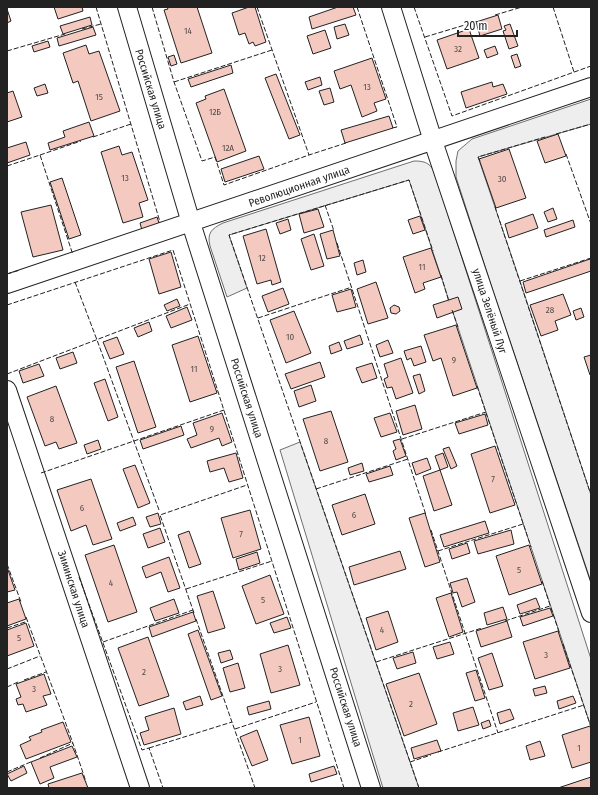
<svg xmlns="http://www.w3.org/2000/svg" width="598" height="795" font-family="'Fira Sans Condensed',sans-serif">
  <rect width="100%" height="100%" fill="#fff"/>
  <g fill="#eee" stroke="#6f6f6f">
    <polygon points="591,99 591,124 478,157 520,281 591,495 591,582 492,288 456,177 456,161 458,151 472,139"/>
    <path d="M414 161C423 161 429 162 434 171L591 659V727L486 412 409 180 229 235 247 288 227 297 210 246C207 233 211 229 223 223Z"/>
    <polygon points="300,442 419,788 383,788 280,450"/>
  </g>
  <g fill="#f3c9c0" stroke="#222">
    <polygon points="54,7 82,7 83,11 58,19"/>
    <polygon points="167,7 197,7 212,53 181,63 164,10 168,9"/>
    <polygon points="249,7 255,7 266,42 255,46 253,42 249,44 245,33 239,35 232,13"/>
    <polygon points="338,7 353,7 356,15 312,29 309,17"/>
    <polygon points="7,9 11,21 7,23"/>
    <polygon points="498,15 502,29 480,36 476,22"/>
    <polygon points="90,17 92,25 63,34 60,26"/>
    <polygon points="345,24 349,35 337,39 334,27"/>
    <polygon points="510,24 518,46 509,49 503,31 506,30 504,26"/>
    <polygon points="93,27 96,35 59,46 57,38"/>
    <polygon points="469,29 479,58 447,69 437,40"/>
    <polygon points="325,30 331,48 313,54 307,36"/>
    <polygon points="48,41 50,47 34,52 32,46"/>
    <polygon points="86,45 89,54 99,51 120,111 91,121 78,81 73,83 63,53"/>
    <polygon points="495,46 498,54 487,58 484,50"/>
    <polygon points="517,54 521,66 515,68 511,56"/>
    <polygon points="174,55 177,64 171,66 168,57"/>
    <polygon points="372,58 386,99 374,103 377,111 362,117 351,85 340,89 334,71"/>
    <polygon points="231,65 233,73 191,87 188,79"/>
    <polygon points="276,74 300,135 289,139 265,78"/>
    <polygon points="320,77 322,85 308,90 305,82"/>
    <polygon points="492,82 493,87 503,84 507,94 466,108 461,92"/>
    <polygon points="45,84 48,93 37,96 34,88"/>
    <polygon points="330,88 334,102 324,105 319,91"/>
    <polygon points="224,89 246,151 217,162 196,103 206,99 205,96"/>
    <polygon points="13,91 22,117 7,122 7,93"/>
    <polygon points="389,116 393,128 345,143 341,130"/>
    <polygon points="89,122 94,136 50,150 48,143 65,137 63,131"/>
    <polygon points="558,134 566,156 545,163 537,141"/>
    <polygon points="26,142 30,155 7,163 7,148"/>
    <polygon points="119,146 122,155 132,152 148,200 139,203 143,217 123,223 101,152"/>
    <polygon points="509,149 526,198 496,208 479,159"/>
    <polygon points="259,156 264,169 225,182 221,169"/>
    <polygon points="62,178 81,235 69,239 50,182"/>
    <polygon points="51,205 63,250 33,257 21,212"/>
    <polygon points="553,208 557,219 548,222 544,212"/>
    <polygon points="318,209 324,227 304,233 299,214"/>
    <polygon points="533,214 538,228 509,238 505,224"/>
    <polygon points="420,216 425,230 413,234 408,220"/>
    <polygon points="157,217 161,229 143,234 140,223"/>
    <polygon points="288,219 291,230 280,234 276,223"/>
    <polygon points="573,220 575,227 546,237 544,230"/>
    <polygon points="266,229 281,282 272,285 271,280 257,284 243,236"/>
    <polygon points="333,230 340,256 327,259 320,234"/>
    <polygon points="314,234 324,266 311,270 301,239"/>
    <polygon points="431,248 441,277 423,283 425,289 415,293 403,257"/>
    <polygon points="171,252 181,287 159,294 149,259"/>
    <polygon points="590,259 591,262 591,271 526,293 523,282"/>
    <polygon points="363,260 366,272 357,275 354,263"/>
    <polygon points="376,282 388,318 368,324 357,289"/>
    <polygon points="283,288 289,304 268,312 262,296"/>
    <polygon points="351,289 356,307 337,312 332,295"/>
    <polygon points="563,294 571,315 555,321 558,330 541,336 530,305"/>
    <polygon points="458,297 462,309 437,318 433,305"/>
    <polygon points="177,299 180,306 167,311 164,305"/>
    <polygon points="394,305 399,307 400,311 396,314 391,313 390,308"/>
    <polygon points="187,307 192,320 171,328 166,316"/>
    <polygon points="581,308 584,317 576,320 573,311"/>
    <polygon points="294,311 311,353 286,363 270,320"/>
    <polygon points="149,322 152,331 138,337 134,328"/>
    <polygon points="456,325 477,388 453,396 441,358 433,361 424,335"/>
    <polygon points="360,335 363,344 347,349 344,341"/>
    <polygon points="198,336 217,393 190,402 172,345"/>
    <polygon points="117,337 124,354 110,359 103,342"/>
    <polygon points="388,340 393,353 380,357 376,345"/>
    <polygon points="339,342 342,350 331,354 329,346"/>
    <polygon points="421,346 426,362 414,366 411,358 407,360 404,351"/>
    <polygon points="73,352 77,363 60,369 56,358"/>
    <polygon points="591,355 591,375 590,375 584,357"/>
    <polygon points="401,358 413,393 396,399 392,387 387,388 384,379 388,377 384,364"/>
    <polygon points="134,361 156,427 138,433 116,367"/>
    <polygon points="320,362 325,377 291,389 285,374"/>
    <polygon points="372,363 377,378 362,383 356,368"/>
    <polygon points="39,364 44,376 23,383 19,371"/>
    <polygon points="420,374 425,391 419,394 413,376"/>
    <polygon points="105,379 118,417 108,421 94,383"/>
    <polygon points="311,385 316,401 299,407 294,391"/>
    <polygon points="56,386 77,443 59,449 56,442 45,446 27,397"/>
    <polygon points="415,405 422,429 403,435 396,411"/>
    <polygon points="331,411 348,462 320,471 303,419"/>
    <polygon points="222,413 232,442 222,446 219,438 191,448 187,439 197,435 193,423"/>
    <polygon points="390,413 397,432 381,437 374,418"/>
    <polygon points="485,414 488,425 459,434 455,423"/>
    <polygon points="181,426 184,435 143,449 140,440"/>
    <polygon points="400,439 406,456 396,460 393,451 396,449 393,441"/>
    <polygon points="98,440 101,449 87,454 84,445"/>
    <polygon points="495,446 515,505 490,513 471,454"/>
    <polygon points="449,447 457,466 451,469 443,449"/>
    <polygon points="236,453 243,478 229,482 224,468 210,472 207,461"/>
    <polygon points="443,453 448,467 440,470 435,456"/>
    <polygon points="427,458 431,469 416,475 412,463"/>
    <polygon points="362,463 364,471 350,475 348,468"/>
    <polygon points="135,465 150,503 138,508 123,469"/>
    <polygon points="390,466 393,475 369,482 366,474"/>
    <polygon points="440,470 452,505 434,511 423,476"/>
    <polygon points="91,479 112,539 93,545 86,525 71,531 57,490"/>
    <polygon points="365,494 375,524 342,535 332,505"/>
    <polygon points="250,510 261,549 233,558 221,518"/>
    <polygon points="158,513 161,524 150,527 146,517"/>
    <polygon points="425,513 440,562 425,567 409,518"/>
    <polygon points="133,517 136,525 120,531 117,523"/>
    <polygon points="485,521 489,533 444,547 440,535"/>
    <polygon points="160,528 165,542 148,548 143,534"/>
    <polygon points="511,530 514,544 478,554 474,541"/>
    <polygon points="189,531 201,564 189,568 178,535"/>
    <polygon points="467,543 470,553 452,559 449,549"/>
    <polygon points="114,545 137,612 108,622 85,555"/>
    <polygon points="529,545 542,584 509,595 496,556"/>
    <polygon points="400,551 406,569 354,585 349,567"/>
    <polygon points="257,552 260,563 239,570 236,559"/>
    <polygon points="169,557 180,588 168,592 161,572 146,578 142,567"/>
    <polygon points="7,567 15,590 7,592"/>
    <polygon points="270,575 284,614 256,624 242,586"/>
    <polygon points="467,578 475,602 462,607 457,592 453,593 450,583"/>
    <polygon points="213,591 225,628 208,633 197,596"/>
    <polygon points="451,593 463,632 449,637 436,598"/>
    <polygon points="536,598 540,608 520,614 517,605"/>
    <polygon points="19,599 26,619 7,626 7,603"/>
    <polygon points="174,599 179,613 155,621 150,608"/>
    <polygon points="503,607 507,619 487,625 484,613"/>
    <polygon points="550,608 553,616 523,626 520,617"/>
    <polygon points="388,611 398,642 376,650 366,618"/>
    <polygon points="193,612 196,621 152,637 149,627"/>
    <polygon points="287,617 291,628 274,633 270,623"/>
    <polygon points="507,621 512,637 481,647 476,631"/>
    <polygon points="26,623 34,646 7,656 7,630"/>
    <polygon points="198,630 222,696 211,700 188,634"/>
    <polygon points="558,631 570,668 535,679 523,642"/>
    <polygon points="148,637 169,696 139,706 118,648"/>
    <polygon points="450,642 454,654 437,659 433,647"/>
    <polygon points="288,645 300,685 271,693 260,654"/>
    <polygon points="230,650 233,659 221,663 218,653"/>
    <polygon points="413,652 416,663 397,669 393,658"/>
    <polygon points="492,653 503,686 489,690 478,658"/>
    <polygon points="238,663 245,688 230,692 223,668"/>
    <polygon points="476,670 485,698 475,701 466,673"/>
    <polygon points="419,673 437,724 404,736 386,684"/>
    <polygon points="44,674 51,694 43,696 47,705 26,712 23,704 18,705 16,699 21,697 16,684"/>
    <polygon points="545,686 547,693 535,696 533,689"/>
    <polygon points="200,696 203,705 186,710 183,702"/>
    <polygon points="573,696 576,703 559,709 557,701"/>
    <polygon points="269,701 271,709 249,715 247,707"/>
    <polygon points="473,707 479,725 458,731 453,713"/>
    <polygon points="174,708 181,734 144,745 140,733 149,730 145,717"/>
    <polygon points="510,709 514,719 500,724 497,713"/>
    <polygon points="309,717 320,756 292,764 280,725"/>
    <polygon points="489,720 491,726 483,729 481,723"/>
    <polygon points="63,722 71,742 26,759 20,745 31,740 29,737 42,732 41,730"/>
    <polygon points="590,726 591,730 591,762 572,768 562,735"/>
    <polygon points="257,730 268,760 252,766 240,737"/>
    <polygon points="437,740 441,751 414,759 411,748"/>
    <polygon points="540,741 545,756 530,760 526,746"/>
    <polygon points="72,746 77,757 50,767 54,778 40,784 31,762"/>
    <polygon points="24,766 27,773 11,781 7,774"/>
    <polygon points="334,766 337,774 311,782 309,774"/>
    <polygon points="82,773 88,788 49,788 48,784"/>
    <polygon points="591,777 591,788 558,788"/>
  </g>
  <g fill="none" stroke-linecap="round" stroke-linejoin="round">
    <g stroke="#222" stroke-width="20">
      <g id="street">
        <polyline points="127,7 191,223 371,788"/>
        <polyline points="391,7 433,141 591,613"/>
        <polyline points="7,284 591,87"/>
        <polyline points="7,390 140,788"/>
      </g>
    </g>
    <use href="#street" stroke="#fff" stroke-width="18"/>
    <g stroke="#222" stroke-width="1" stroke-dasharray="5 2" stroke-linecap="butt">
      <polyline points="96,7 160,222"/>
      <polyline points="152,7 174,82 202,161 215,157 224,185 309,155 346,143"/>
      <polyline points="257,7 309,155"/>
      <polyline points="357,7 397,127 392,128"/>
      <polyline points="414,7 452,116 591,66"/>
      <polyline points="553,7 574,72"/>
      <polyline points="495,15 522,7"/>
      <polyline points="82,29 101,24"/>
      <polyline points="425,37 478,21"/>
      <polyline points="7,51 65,34"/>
      <polyline points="174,82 272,50"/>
      <polyline points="556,134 591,124"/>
      <polyline points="93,137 131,124"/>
      <polyline points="566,154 591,224"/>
      <polyline points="40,155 81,141"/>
      <polyline points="480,161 478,157 545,137"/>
      <polyline points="7,166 40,155 73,255"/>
      <polyline points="325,205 334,231"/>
      <polyline points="495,207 591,495"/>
      <polyline points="337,243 426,515"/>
      <polyline points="7,274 20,270"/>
      <polyline points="441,275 449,302"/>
      <polyline points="520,281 591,258"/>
      <polyline points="75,282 97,340 159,510"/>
      <polyline points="7,305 173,250 344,788"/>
      <polyline points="452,310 458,327"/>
      <polyline points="258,318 352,287"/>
      <polyline points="7,374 190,304"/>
      <polyline points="477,386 531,547"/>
      <polyline points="402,439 486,412"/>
      <polyline points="41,473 224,410"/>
      <polyline points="316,489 408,459"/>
      <polyline points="431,530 498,733"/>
      <polyline points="438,551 523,524"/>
      <polyline points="7,564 21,602"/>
      <polyline points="79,577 142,750 149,748 163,788"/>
      <polyline points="542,581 559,632"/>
      <polyline points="186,589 272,561"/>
      <polyline points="194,613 160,515 247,485"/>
      <path d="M26 617C46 672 68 726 86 782"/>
      <polyline points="196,619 255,788"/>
      <polyline points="505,621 550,606"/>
      <polyline points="7,628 28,621"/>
      <polyline points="103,642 193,610"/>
      <polyline points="563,644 591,727"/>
      <polyline points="376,662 482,628"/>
      <polyline points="7,669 40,656"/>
      <polyline points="24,680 46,672"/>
      <polyline points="7,687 18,682"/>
      <polyline points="235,729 316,702"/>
      <polyline points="149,748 232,722"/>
      <polyline points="438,752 584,705"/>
      <polyline points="40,758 73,743"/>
      <polyline points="410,762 431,755"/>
      <polyline points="7,772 33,761"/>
      <polyline points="419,788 229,235 409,180 433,251"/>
    </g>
  </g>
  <g text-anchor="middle" stroke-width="3" stroke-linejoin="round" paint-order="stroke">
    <g font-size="9" fill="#564c4a">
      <text x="188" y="34">14</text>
      <text x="458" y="52">32</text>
      <text x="367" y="90">13</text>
      <text x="99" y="100">15</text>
      <text x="215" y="115">12Б</text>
      <text x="228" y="151">12А</text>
      <text x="125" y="181">13</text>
      <text x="502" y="182">30</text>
      <text x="262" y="261">12</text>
      <text x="422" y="270">11</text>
      <text x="550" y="313">28</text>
      <text x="290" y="340">10</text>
      <text x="454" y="363">9</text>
      <text x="194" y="372">11</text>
      <text x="52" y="422">8</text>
      <text x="212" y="432">9</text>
      <text x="326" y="444">8</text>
      <text x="493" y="482">7</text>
      <text x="82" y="511">6</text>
      <text x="354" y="518">6</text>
      <text x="241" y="537">7</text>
      <text x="519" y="573">5</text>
      <text x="111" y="586">4</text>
      <text x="263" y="603">5</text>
      <text x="382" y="633">4</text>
      <text x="19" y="641">5</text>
      <text x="546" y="658">3</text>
      <text x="280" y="672">3</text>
      <text x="144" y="675">2</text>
      <text x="34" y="692">3</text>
      <text x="411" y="707">2</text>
      <text x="300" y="743">1</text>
      <text x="579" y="751">1</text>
    </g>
    <g font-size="11" fill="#222" stroke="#fff">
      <text transform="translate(151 89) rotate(73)" y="4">Российская улица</text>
      <text transform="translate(299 186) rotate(-19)" y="4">Революционная улица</text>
      <text transform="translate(490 311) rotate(72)" y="4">улица Зелёный Луг</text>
      <text transform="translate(247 398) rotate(72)" y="4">Российская улица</text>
      <text transform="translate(74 589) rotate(72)" y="4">Зиминская улица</text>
      <text transform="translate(346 707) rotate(72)" y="4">Российская улица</text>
    </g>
  </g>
  <rect width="598" height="795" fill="none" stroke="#222222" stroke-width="16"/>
  <path d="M458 30v6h59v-6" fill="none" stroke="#222222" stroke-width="2"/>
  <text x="464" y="30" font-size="12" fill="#222222" stroke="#ffffff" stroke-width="3" paint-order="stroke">20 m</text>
</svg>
